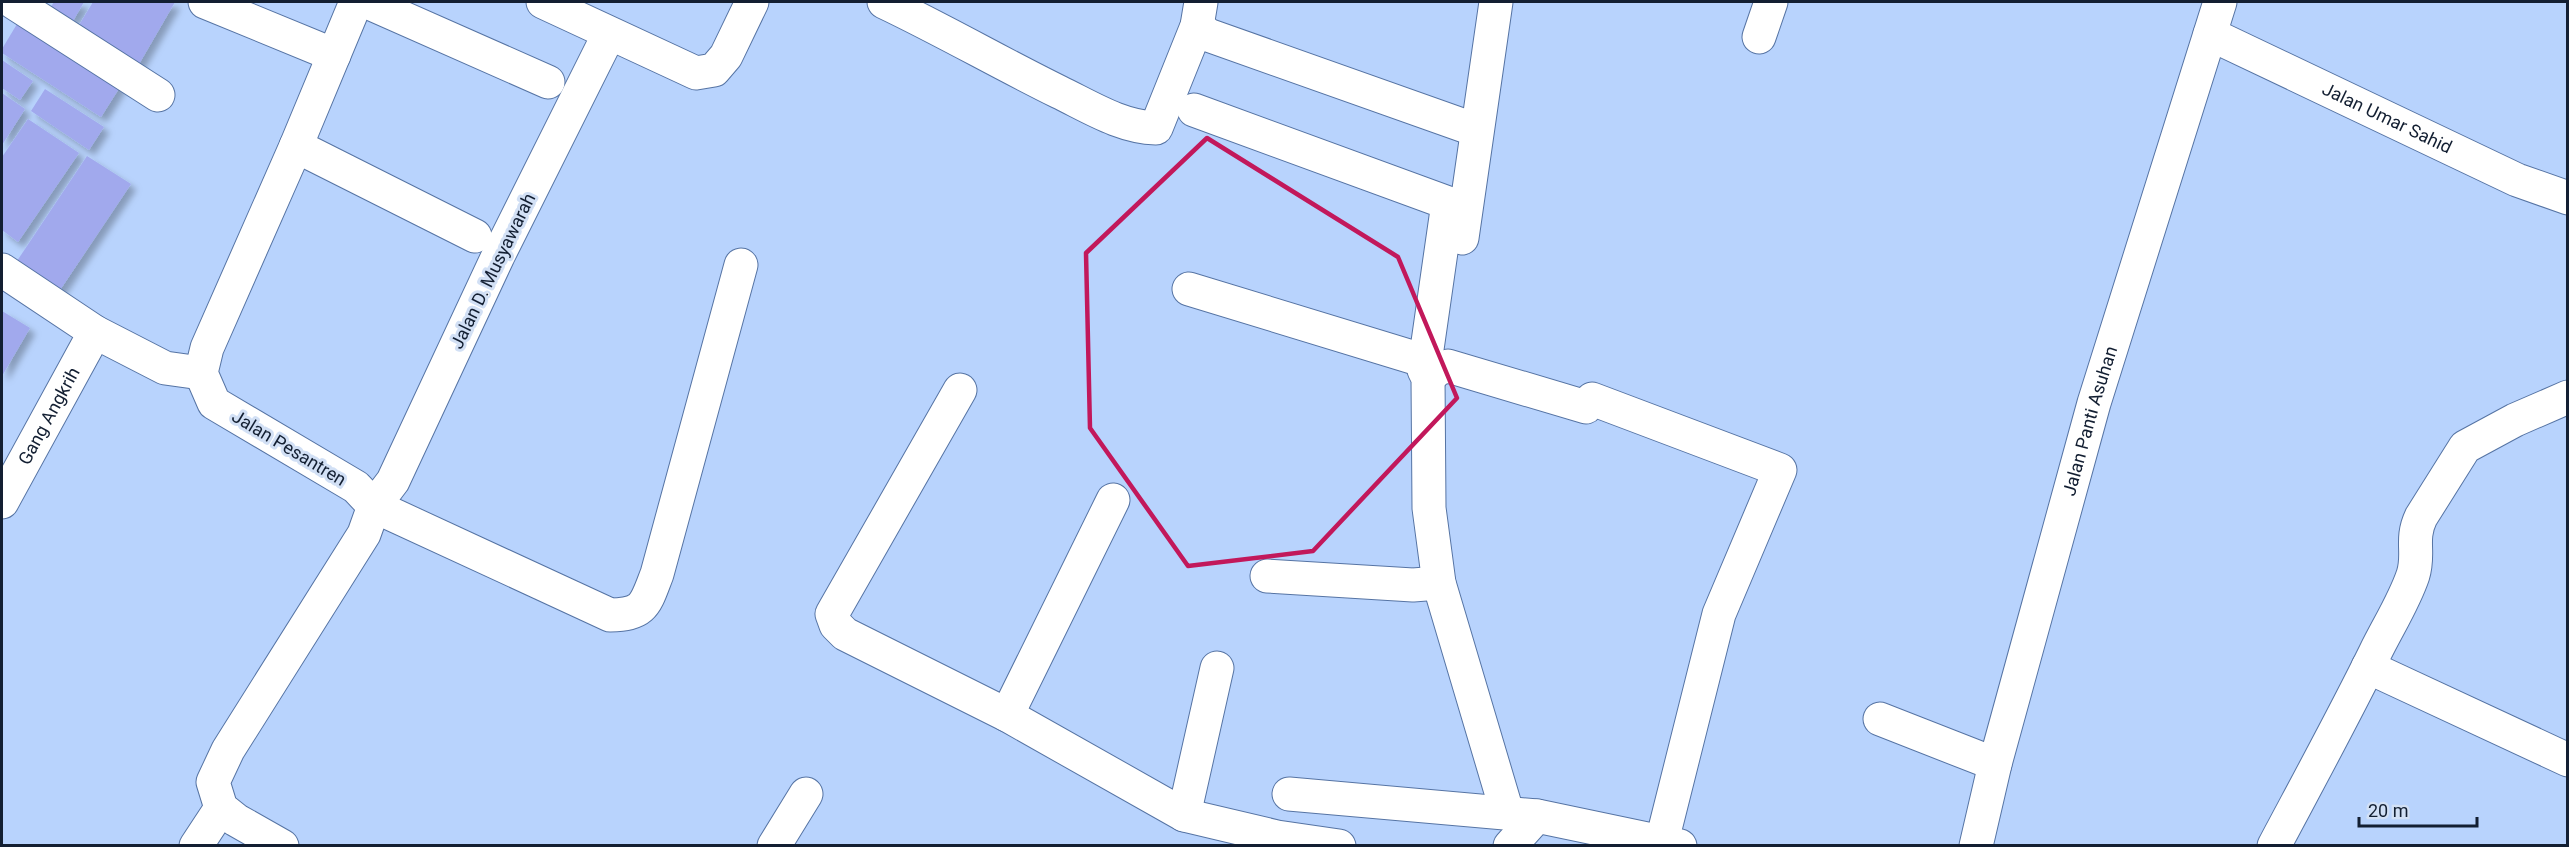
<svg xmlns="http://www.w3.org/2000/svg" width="2569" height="847" font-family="Roboto,sans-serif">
  <defs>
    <filter id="shadow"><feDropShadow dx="5.5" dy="5.5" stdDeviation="3" flood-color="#0004"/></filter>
  </defs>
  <rect width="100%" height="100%" fill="#b8d3fd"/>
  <g fill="#a1a9ed" filter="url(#shadow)">
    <polygon points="54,2 84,2 73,21 50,8"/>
    <polygon points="93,2 175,2 135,71 73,35"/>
    <polygon points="23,14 125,79 101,117 2,53 2,49"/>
    <polygon points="2,60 33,81 20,100 2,88"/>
    <polygon points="45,89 104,127 89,150 31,111"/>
    <polygon points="2,93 25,109 2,145"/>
    <polygon points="28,119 79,153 18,242 2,230 2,157"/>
    <polygon points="87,156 131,184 56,296 13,267"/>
    <polygon points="2,311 30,328 2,376"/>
  </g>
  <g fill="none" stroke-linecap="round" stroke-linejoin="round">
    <g stroke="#5674a4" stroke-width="35">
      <g id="minor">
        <polyline points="13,2 158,95"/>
        <polyline points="205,2 334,55"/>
        <polyline points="367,2 548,82"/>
        <polyline points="543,2 696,73 714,70 726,56 752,2"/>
        <path d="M884 2C943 30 1000 63 1059 92 1090 107 1121 127 1156 128L1197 26 1201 2"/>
        <polyline points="1197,26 1208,35 1476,130"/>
        <path d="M609 34 498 256 393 481 374 506 610 615C645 614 645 605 657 574L741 265"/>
        <path id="s1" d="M2210 34 2517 180 2568 198"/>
        <polyline points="1759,37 1771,2"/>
        <polyline points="1194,110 1448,203 1424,370 1428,378 1429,508 1439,583 1507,812"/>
        <polyline points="296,146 475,236"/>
        <polyline points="1462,238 1496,2"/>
        <polyline points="2,270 95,332 165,368 201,373"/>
        <polyline points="1189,289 1425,361"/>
        <polyline points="1428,378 1438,369 1448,366 1586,407 1592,399 1780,470 1719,614 1662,841"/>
        <polyline points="960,390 832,614 836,625 845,634 1007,715 1184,815 1277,837 1339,846"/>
        <path id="s2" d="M2 502 95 332"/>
        <polyline points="1267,576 1413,585 1439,583"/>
        <polyline points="2368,667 2568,760"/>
        <polyline points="1007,715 1113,500"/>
        <polyline points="1880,719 1995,764"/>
        <polyline points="1289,794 1537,816 1680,846"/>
        <polyline points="1184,815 1217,668"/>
        <polyline points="196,846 221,808"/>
        <polyline points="282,846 236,820 221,808 213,782 228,750 364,534 374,506 356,487 214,403 201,373 207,348 296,146 356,2"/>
        <polyline points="774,846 806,794"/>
        <polyline points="1510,846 1537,816"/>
        <path id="s3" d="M1976 846 1995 764 2094 403 2220 2"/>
        <path d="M2274 846C2308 782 2343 718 2375 653 2387 628 2404 602 2413 575 2420 553 2410 540 2421 517L2465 447 2515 420 2568 397"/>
      </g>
    </g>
    <use href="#minor" stroke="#fff" stroke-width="33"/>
  </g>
  <path fill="none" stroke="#c2185b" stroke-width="4.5" stroke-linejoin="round" d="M1207 138 1398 257 1457 398 1313 551 1188 566 1090 428 1086 253Z"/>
  <g text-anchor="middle" stroke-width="6" stroke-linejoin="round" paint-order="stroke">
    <g font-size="18" fill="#131f32" stroke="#d2e0f5">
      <text dy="6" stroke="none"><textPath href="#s1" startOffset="196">Jalan Umar Sahid</textPath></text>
      <text transform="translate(493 271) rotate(-64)" y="6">Jalan D. Musyawarah</text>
      <text dy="6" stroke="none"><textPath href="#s2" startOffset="98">Gang Angkrih</textPath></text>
      <text dy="6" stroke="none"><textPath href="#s3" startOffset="440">Jalan Panti Asuhan</textPath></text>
      <text transform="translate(289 448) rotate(31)" y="6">Jalan Pesantren</text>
    </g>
  </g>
  <rect width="2569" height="847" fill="none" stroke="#131f32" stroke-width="6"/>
  <path d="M2359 817v9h118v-9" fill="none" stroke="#131f32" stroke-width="3"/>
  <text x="2368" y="817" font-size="18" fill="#131f32" stroke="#d2e0f5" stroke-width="4.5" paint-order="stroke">20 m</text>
</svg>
